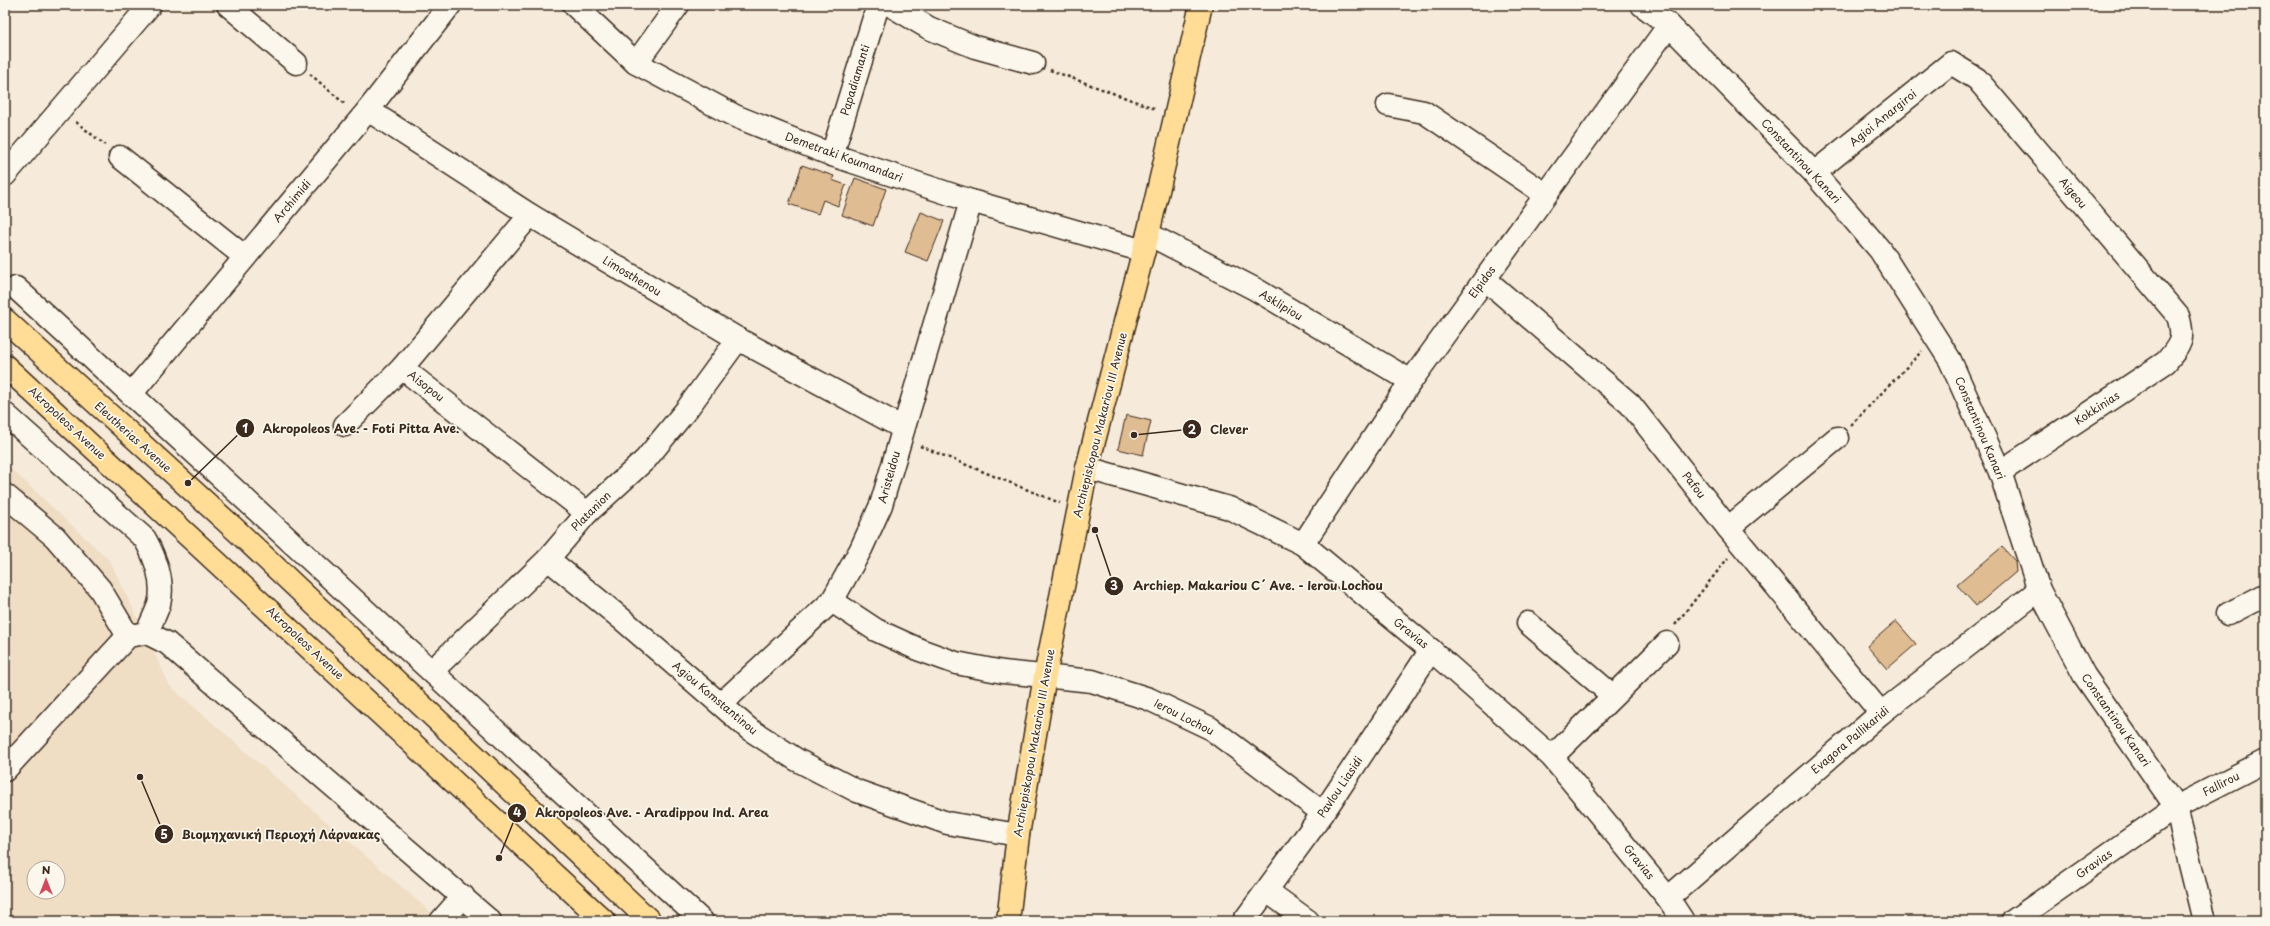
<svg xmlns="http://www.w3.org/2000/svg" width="2270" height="926" font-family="'Playpen Sans',sans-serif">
  <rect width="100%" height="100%" fill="#f6ebda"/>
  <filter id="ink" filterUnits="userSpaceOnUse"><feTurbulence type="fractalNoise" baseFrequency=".025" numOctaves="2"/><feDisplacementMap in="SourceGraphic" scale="8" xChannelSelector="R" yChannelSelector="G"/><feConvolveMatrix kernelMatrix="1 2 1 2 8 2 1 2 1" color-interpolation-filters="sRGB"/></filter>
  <g filter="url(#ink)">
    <path fill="#efddc4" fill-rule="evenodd" d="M5 463 110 561 170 686 441 921H5ZM34 868H58V892H34Z"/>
    <g fill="#e0bc92" stroke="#3b2a1e">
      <polygon points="802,165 834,176 832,180 846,185 838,206 823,200 818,214 789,204"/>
      <polygon points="855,178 886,189 873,226 842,215"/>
      <polygon points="921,212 944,221 928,261 905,252"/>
      <polygon points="1126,415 1151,421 1143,455 1118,449"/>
      <polygon points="2002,547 2015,561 2016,572 1976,606 1957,585"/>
      <polygon points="1896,621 1916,644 1887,669 1867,646"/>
    </g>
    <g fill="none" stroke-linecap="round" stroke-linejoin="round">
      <g stroke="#3b2a1e" stroke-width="25">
        <g id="minor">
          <polyline points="228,5 296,63"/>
          <polyline points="574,5 636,63 735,116 832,155 971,201 1144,251"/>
          <polyline points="890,5 929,28 975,47 1033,63"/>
          <polyline points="1642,5 1669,25 1814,173 1880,250 1950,360 2000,472 2039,590 2084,675 2176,807 2204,921"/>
          <polyline points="636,63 678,5"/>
          <polyline points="1388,105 1424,112 1545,194"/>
          <polyline points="368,110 530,215 738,339 903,428"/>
          <polyline points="832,155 878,5"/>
          <polyline points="120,157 245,257"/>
          <path d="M1814 173 1951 63 1977 79 2178 316C2185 339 2181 344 2166 362L2000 472"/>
          <polyline points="5,175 150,5"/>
          <polyline points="1148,234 1255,289 1411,381"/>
          <polyline points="1485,279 1630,404 1728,528 1881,713"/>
          <polyline points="16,288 702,921"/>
          <polyline points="402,368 587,513"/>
          <polyline points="131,394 368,110 450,5"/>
          <path d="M5 414 145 539C155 557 165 583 159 604 156 614 150 624 147 633"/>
          <polyline points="345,425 402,368 530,215"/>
          <polyline points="1087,468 1229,508 1303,544 1431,650 1552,757 1668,898 1683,921"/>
          <polyline points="5,495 55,537 100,589 128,636"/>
          <polyline points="1728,528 1837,438"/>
          <polyline points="1303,544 1411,381 1669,25"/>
          <polyline points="548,559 623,620 749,729 797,760 857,791 947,823 1018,835"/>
          <polyline points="832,601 876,630 920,650 956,663 1003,672 1092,681 1149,699 1210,728 1323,813"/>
          <polyline points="2228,614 2265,595"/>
          <polyline points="1528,623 1612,695"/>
          <polyline points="432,671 548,559 587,513 646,459 687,409 738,339"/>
          <polyline points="721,704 832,601 861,549 881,505 971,201"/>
          <polyline points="1552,757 1667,643"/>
          <polyline points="5,770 128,636 147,633 167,643 490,921"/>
          <polyline points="1267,891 1308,921"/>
          <polyline points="1668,898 1881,713 2039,590"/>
          <polyline points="441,921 463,896"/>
          <polyline points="1244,921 1323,813 1431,650"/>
          <polyline points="2013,921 2176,807 2265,761"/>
        </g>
      </g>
      <g stroke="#3b2a1e" stroke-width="25">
        <polyline id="major" points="1008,921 1018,835 1045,676 1087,468 1148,234 1201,5"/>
      </g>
      <g stroke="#3b2a1e" stroke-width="25">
        <g id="highway">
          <polyline points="5,320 238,532 650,921"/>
          <polyline points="5,366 604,921"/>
        </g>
      </g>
      <g stroke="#3b2a1e" stroke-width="2.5" stroke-dasharray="3 3" stroke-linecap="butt">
        <polyline points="1050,70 1156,109"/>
        <polyline points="310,74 346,105"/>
        <polyline points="76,122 105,145"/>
        <polyline points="1851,425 1922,351"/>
        <polyline points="920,446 1060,503"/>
        <polyline points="1675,625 1728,558"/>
      </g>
      <use href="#minor" stroke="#fbf7ec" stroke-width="22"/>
      <use href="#major" stroke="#ffdd96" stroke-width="22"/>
      <use href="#highway" stroke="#ffdd96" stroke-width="22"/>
    </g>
  </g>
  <g text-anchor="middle" stroke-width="3.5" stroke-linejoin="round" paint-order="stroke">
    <g font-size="11" fill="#3b2a1e" stroke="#fbf7ec">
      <text transform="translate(855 80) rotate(-73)" y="4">Papadiamanti</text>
      <text transform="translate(1883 118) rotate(-39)" y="4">Agioi Anargiroi</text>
      <text transform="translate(844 157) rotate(20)" y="4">Demetraki Koumandari</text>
      <text transform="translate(1801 161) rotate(47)" y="4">Constantinou Kanari</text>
      <text transform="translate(2073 193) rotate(50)" y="4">Aigeou</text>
      <text transform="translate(292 201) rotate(-50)" y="4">Archimidi</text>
      <text transform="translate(632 276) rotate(31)" y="4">Limosthenou</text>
      <text transform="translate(1482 282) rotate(-54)" y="4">Elpidos</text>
      <text transform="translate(1281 305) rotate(31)" y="4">Asklipiou</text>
      <text transform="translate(426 386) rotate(38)" y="4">Aisopou</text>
      <text transform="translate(2097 408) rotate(-33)" y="4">Kokkinias</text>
      <text transform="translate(67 423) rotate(43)" y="4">Akropoleos Avenue</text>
      <text transform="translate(1100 425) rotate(-76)" y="4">Archiepiskopou Makariou III Avenue</text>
      <text transform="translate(1980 428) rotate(67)" y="4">Constantinou Kanari</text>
      <text transform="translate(133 437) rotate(42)" y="4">Eleutherias Avenue</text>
      <text transform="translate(889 477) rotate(-74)" y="4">Aristeidou</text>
      <text transform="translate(1694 485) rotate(52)" y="4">Pafou</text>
      <text transform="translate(591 511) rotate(-45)" y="4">Platanion</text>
      <text transform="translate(1411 633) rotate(39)" y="4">Gravias</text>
      <text transform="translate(305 643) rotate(43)" y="4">Akropoleos Avenue</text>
      <text transform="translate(715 698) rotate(40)" y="4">Agiou Komstantinou</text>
      <text transform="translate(1184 717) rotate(27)" y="4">Ierou Lochou</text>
      <text transform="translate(2116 720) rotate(55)" y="4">Constantinou Kanari</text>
      <text transform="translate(1850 740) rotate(-40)" y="4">Evagora Pallikaridi</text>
      <text transform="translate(1034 743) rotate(-80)" y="4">Archiepiskopou Makariou III Avenue</text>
      <text transform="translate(2221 784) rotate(-27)" y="4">Fallirou</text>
      <text transform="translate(1340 787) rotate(-56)" y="4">Pavlou Liasidi</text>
      <text transform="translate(1639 862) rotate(51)" y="4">Gravias</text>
      <text transform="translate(2094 864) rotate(-35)" y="4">Gravias</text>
    </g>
  </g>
  <path fill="none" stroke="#3b2a1e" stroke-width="1.5" d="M188 483L245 428M1134 435L1192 429M1095 530L1114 586M499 858L517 813M140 777L164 834"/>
  <g fill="#3b2a1e" stroke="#fbf7ec" stroke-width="1.5">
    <circle cx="188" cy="483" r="4"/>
    <circle cx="1134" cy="435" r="4"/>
    <circle cx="1095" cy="530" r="4"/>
    <circle cx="499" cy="858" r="4"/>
    <circle cx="140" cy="777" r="4"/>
    <circle cx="245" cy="428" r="10"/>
    <circle cx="1192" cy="429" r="10"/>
    <circle cx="1114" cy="586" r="10"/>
    <circle cx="517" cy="813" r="10"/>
    <circle cx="164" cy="834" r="10"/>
  </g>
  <g font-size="12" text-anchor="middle" font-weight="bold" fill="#fff">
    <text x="245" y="433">1</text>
    <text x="1192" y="434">2</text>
    <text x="1114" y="590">3</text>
    <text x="517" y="817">4</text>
    <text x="164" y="839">5</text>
  </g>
  <g font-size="12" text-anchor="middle" font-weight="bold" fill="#3b2a1e" stroke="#fbf7ec" stroke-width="3.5" stroke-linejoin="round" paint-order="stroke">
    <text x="361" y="433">Akropoleos Ave. - Foti Pitta Ave.</text>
    <text x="1229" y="434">Clever</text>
    <text x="1258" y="590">Archiep. Makariou C´ Ave. - Ierou Lochou</text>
    <text x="652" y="817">Akropoleos Ave. - Aradippou Ind. Area</text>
    <text x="281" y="839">Βιομηχανική Περιοχή Λάρνακας</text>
  </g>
  <rect width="2270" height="926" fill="none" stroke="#fbf7ec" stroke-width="20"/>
  <rect x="10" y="10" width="2250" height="906" fill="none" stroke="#3b2a1e" stroke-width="1.5" filter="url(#ink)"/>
  <g transform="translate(46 880)"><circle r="19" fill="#fbf7ec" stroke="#aea59a"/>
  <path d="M0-3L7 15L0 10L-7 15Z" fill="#d1495b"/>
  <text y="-6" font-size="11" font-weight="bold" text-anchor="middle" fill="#3b2a1e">N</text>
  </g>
</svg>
